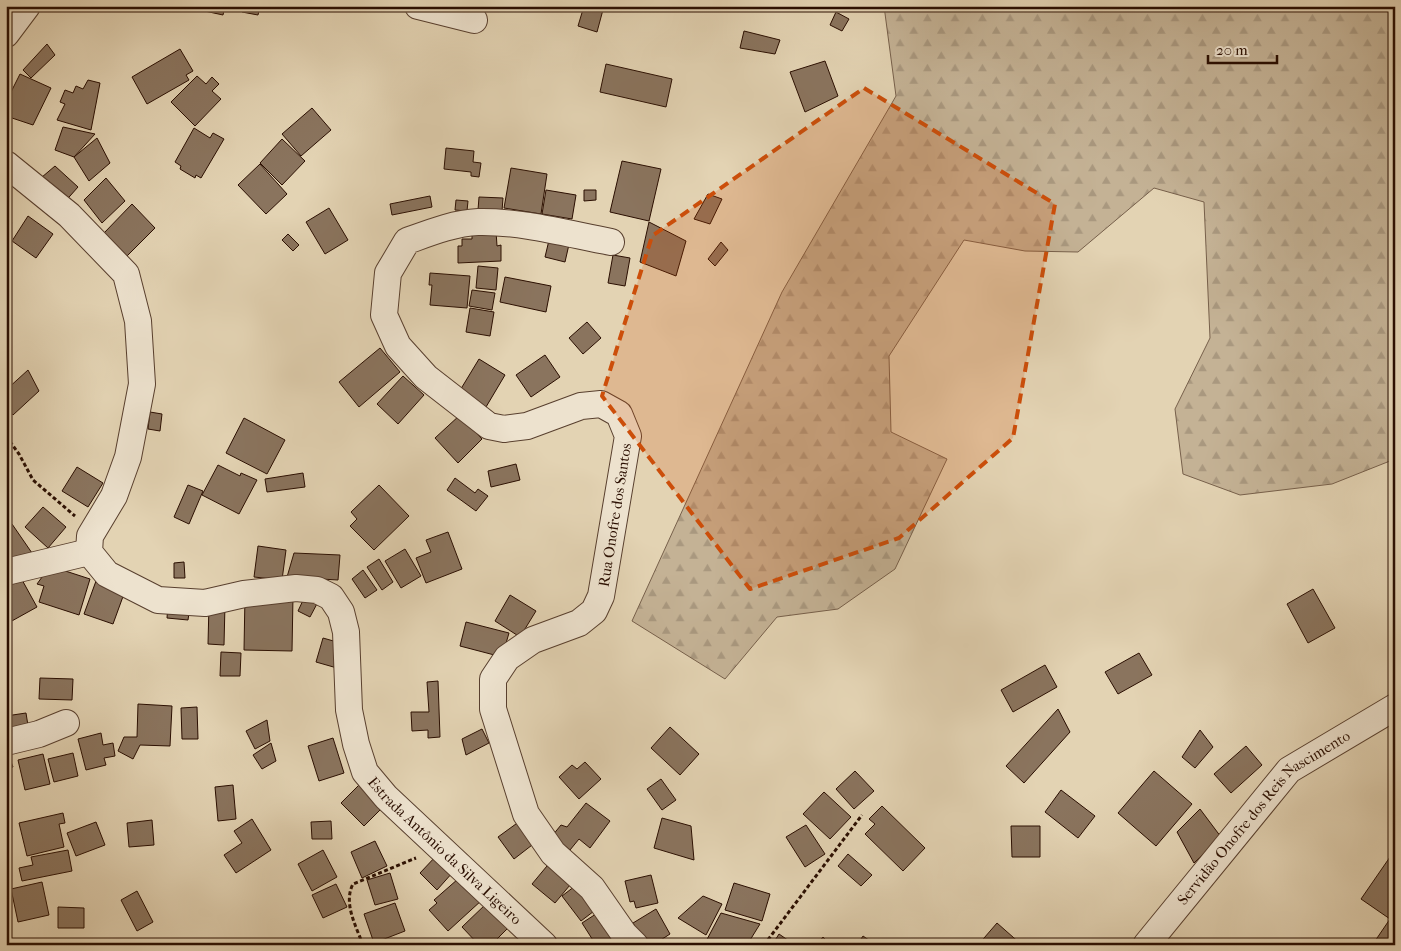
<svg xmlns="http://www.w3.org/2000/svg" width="1401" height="951" font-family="'IM FELL French Canon',serif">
  <defs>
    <pattern id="forest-firs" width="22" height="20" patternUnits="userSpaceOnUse" patternTransform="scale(1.25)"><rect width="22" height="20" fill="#c4b295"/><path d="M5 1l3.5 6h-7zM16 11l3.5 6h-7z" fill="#a9987f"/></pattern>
  </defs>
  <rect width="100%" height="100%" fill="#e3d3b3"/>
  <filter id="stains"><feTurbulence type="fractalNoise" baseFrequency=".004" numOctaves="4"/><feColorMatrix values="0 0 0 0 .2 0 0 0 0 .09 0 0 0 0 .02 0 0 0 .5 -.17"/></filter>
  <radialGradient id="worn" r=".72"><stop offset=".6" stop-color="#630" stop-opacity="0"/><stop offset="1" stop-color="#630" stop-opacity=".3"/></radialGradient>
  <polygon fill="url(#forest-firs)" stroke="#77604b" points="884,6 1395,6 1395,459 1332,484 1240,495 1183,474 1175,409 1210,338 1204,202 1154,188 1078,252 1025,251 964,240 889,356 891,432 947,459 895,569 838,609 777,617 725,679 632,621 782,292 896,96"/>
  <g fill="#8a745e" stroke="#2a0e01">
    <polygon points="201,6 225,6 223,15 200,10"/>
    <polygon points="243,6 260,6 258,15 242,12"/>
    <polygon points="584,6 604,6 597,32 578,26"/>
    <polygon points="836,12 849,19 842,31 830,25"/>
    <polygon points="744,31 780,40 775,54 740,48"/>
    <polygon points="47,44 55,55 31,78 23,70"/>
    <polygon points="180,49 193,71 186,75 189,80 147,104 132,77"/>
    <polygon points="825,61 838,96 805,112 790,72"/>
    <polygon points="606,64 672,79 666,107 600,92"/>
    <polygon points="20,74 51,88 33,125 6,116 6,102"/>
    <polygon points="197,76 206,84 212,77 219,84 212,91 221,99 195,126 171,102"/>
    <polygon points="88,80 100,83 91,130 57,120 65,104 60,102 65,90 73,93 76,86 83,89"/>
    <polygon points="312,108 331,130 301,156 282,134"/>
    <polygon points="63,127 95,134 74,157 55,150"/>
    <polygon points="194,128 210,138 213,133 224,139 201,178 196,175 195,178 180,169 181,166 175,162"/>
    <polygon points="97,138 110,163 89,181 74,157"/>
    <polygon points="282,139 305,161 282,185 260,163"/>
    <polygon points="446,148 474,151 473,162 481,163 479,177 471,176 471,172 444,169"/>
    <polygon points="622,161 661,169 649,221 610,212"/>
    <polygon points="260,164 287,194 266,214 238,185"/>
    <polygon points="55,166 78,187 62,205 35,183"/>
    <polygon points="511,168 547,174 541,214 504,208"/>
    <polygon points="106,178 125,201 102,223 84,200"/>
    <polygon points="546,190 576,195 572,219 542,214"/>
    <polygon points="584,190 596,190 596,200 584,201"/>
    <polygon points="708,194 722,199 710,224 694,219"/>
    <polygon points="430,196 432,207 392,215 390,204"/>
    <polygon points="479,197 503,198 502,211 478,210"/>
    <polygon points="456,200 468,201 467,211 455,210"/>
    <polygon points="132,204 155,228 127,256 104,233"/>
    <polygon points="329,208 348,240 325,254 306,222"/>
    <polygon points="6,216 12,223 6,230"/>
    <polygon points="28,216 53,234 36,258 12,241"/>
    <polygon points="649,222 686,241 676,276 640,262"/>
    <polygon points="496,231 497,246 501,245 501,261 458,263 458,246 462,246 462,239 472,239 472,232"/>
    <polygon points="288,234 299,245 293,251 282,240"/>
    <polygon points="550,236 570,240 565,262 545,257"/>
    <polygon points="721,242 728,250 715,266 708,259"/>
    <polygon points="613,255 630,258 625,286 608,283"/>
    <polygon points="478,266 498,268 496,290 476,288"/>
    <polygon points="430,273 470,276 467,308 430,305 432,285 429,285"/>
    <polygon points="505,277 551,286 546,312 500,302"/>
    <polygon points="472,290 495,293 492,310 469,306"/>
    <polygon points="470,308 494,312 490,336 466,332"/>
    <polygon points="587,322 601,338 583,354 569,338"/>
    <polygon points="380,348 400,372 359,407 339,382"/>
    <polygon points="545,355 560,377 531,397 516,375"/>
    <polygon points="479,359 505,375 486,407 459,392"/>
    <polygon points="28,370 39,391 13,415 6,407 6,390"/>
    <polygon points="403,376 424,395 398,424 377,404"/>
    <polygon points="150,412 162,414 160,431 148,429"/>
    <polygon points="460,415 482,439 458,463 435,438"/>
    <polygon points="244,418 285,440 267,474 226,453"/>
    <polygon points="516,464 520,480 491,487 488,471"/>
    <polygon points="218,465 240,476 241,473 257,480 239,514 202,495"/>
    <polygon points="77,467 103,483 88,507 62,491"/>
    <polygon points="303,473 305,487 267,492 265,479"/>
    <polygon points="455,478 475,493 478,489 488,496 476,511 447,490"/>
    <polygon points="188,485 203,491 189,524 174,517"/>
    <polygon points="379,485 409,516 374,550 350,526 357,519 351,512"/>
    <polygon points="43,507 66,527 48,548 25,527"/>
    <polygon points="12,524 32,553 6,568 6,528"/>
    <polygon points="448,532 462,569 426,583 416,558 431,552 426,540"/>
    <polygon points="258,546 286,550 282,580 254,577"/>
    <polygon points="405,549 421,576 401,588 385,561"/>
    <polygon points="294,553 340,555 338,580 287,577"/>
    <polygon points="379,559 393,582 382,590 367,567"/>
    <polygon points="184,562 185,578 174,578 174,563"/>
    <polygon points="50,566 90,579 79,615 39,602 44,586 37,584"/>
    <polygon points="363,570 377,590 365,598 352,579"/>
    <polygon points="21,578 37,607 10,622 6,615 6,587"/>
    <polygon points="96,581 125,591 113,624 84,614"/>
    <polygon points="1313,589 1335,628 1308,643 1287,604"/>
    <polygon points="306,594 319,600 310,617 298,611"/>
    <polygon points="245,595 293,596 292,651 244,650"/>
    <polygon points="510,595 536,611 520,637 495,621"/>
    <polygon points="168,604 190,606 188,620 167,618"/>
    <polygon points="209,604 225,604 224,645 208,644"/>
    <polygon points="466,622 509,633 502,657 460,646"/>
    <polygon points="323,638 344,644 337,668 316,662"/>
    <polygon points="221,652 241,653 240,676 220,676"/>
    <polygon points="1139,653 1152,675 1118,694 1105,672"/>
    <polygon points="1045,665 1057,687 1013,712 1001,690"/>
    <polygon points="40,678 73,679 72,700 39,699"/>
    <polygon points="438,681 440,737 428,738 428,730 412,731 411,712 429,712 427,682"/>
    <polygon points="138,704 172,706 170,746 140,745 133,759 118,751 124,737 137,737"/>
    <polygon points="197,707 198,739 182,739 181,708"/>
    <polygon points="1058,709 1070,732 1024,783 1006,766"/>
    <polygon points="26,713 29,732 6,734 6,716"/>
    <polygon points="267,720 270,741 255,749 246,731"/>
    <polygon points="670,727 699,754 680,775 651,748"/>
    <polygon points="482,729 489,743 466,755 462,739"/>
    <polygon points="1200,730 1213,747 1195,768 1182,757"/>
    <polygon points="101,733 103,745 113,743 115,756 104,758 106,765 86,770 78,739"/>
    <polygon points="333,738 344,773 319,781 308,746"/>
    <polygon points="271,743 276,761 262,769 253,755"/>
    <polygon points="1246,746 1262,765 1231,793 1214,774"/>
    <polygon points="6,748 13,767 6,769"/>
    <polygon points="73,753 78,776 54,782 48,759"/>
    <polygon points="43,754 50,784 25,790 18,760"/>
    <polygon points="585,762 601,779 579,799 559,777 572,765 577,769"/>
    <polygon points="855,771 874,791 854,809 836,789"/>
    <polygon points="1154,771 1192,804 1156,846 1118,813"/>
    <polygon points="365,779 388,802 364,826 341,803"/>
    <polygon points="661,779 676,800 662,810 647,789"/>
    <polygon points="233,785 236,819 218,821 215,787"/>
    <polygon points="1061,790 1095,816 1078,838 1045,812"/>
    <polygon points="824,792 851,817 830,839 803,814"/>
    <polygon points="6,799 11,824 6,825"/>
    <polygon points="586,803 610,821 590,848 579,839 570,850 552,836 561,825 567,827"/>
    <polygon points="882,806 925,848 903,871 865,834 875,824 869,819"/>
    <polygon points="1200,809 1221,837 1194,863 1177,832"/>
    <polygon points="63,813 65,823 59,824 64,847 27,856 19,823"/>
    <polygon points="662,818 691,826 694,860 654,848"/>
    <polygon points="252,819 271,850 236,873 224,855 242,843 234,831"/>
    <polygon points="152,820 154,845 129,847 127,823"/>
    <polygon points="331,821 332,839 312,839 311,822"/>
    <polygon points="520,821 536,842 514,859 498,837"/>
    <polygon points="96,822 105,845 76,856 67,833"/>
    <polygon points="806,825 825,854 805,867 786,837"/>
    <polygon points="1011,826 1040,826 1040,857 1012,857"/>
    <polygon points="375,841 387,866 362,878 351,852"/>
    <polygon points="68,850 72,871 22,881 19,868 33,865 31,857"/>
    <polygon points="323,850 337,877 312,891 298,864"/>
    <polygon points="848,854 872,875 861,886 838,866"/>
    <polygon points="437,855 453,872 437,890 420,873"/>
    <polygon points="1390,857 1395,860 1395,945 1380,945 1375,941 1390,919 1361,899"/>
    <polygon points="552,860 575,879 555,903 532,884"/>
    <polygon points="390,873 398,899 375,905 367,880"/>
    <polygon points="651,875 658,903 636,908 634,901 630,902 625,881"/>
    <polygon points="458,879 482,900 448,931 429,910 437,903 434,900"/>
    <polygon points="42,882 49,915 18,922 11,889"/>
    <polygon points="579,883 598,908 581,921 562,896"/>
    <polygon points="734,883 770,894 762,921 725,910"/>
    <polygon points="336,884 347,907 323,918 312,895"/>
    <polygon points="137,891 153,922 137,931 121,900"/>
    <polygon points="703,896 722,904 706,935 678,918"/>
    <polygon points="395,903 405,931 374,943 364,914"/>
    <polygon points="487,903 509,927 491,945 479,945 462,927"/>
    <polygon points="58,907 84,908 84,928 58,928"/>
    <polygon points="656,909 670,934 653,945 646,945 633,923"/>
    <polygon points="599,912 615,936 603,945 596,945 582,923"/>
    <polygon points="721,913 760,924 747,945 704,945"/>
    <polygon points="997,923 1022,945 978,945"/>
    <polygon points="779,934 795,945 772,945"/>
    <polygon points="863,936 876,945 857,945"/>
    <polygon points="823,937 831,945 816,945"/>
    <polygon points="515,940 517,945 501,945"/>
  </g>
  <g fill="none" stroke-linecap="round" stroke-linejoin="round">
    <g stroke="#583f2e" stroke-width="28">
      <g id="minor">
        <polyline points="418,6 474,20"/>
        <polyline points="6,34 27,6"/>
        <path id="s1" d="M6 164 69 215 126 274 138 321 142 384 128 457 114 496 90 536 89 552 107 574 158 600 205 603 244 594 296 588 317 590 331 597 341 612 346 632 349 710 356 744 365 772 386 797 544 945"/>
        <path d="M611 242C568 234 522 221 478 222 454 223 429 233 407 241L388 273 384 315 398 346 426 377 489 426 504 429 527 426 581 406 601 404 619 414 628 436 601 596 594 611 579 623 533 640 507 658 493 679V709L526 814 553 853 592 888 624 934 635 945"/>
        <polyline points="6,572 89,552"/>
        <polyline points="6,742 39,734 66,723"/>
        <path id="s2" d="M1146 945 1289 770 1395 707"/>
      </g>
    </g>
    <g stroke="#2a0e01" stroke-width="3" stroke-dasharray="4 2.5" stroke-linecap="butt">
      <polyline points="6,436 19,454 33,480 75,516"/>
      <path d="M363 945C356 926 343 903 353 884L416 858"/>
      <polyline points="764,945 862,815"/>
    </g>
    <use href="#minor" stroke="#ede2ce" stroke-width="26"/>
  </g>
  <path fill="#cc4e0a" fill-opacity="0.2" stroke="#cc4e0a" stroke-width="4" stroke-dasharray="10 6" stroke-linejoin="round" d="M864 88 1055 204 1013 438 899 538 750 589 602 396 652 236Z"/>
  <g text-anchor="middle" stroke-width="4.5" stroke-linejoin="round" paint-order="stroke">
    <g font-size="15" fill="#2a0e01" stroke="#ede2ce">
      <text transform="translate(615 515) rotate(-81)" y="5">Rua Onofre dos Santos</text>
      <text dy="5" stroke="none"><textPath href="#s2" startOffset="175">Servidão Onofre dos Reis Nascimento</textPath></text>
      <text dy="5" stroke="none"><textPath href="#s1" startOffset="1008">Estrada Antônio da Silva Ligeiro</textPath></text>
    </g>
  </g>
  <rect width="1401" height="951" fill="none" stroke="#e3d3b3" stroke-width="25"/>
  <rect x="8" y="8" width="1386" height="936" fill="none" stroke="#2a0e01" stroke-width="2.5"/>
  <rect x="12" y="12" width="1376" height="926" fill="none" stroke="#2a0e01"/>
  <path d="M1208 55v8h69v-8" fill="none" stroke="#2a0e01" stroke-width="2.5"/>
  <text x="1216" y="55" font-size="15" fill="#2a0e01" stroke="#ede2ce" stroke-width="4" paint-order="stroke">20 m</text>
  <rect width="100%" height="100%" filter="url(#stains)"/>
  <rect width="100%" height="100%" fill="url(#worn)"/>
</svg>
